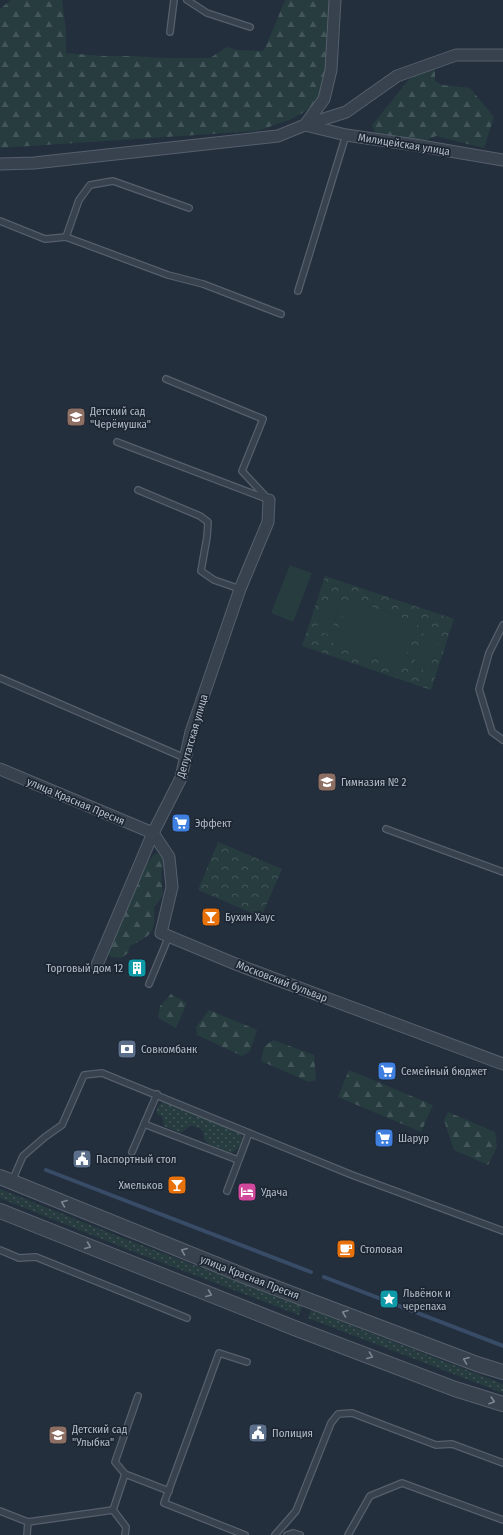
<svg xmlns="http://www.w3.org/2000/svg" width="503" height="1535" font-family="'Fira Sans Condensed',sans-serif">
  <defs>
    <pattern id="grass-dots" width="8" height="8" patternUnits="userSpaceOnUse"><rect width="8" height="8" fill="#263c3f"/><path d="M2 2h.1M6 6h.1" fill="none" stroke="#435659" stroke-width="1.8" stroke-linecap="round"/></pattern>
    <pattern id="forest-firs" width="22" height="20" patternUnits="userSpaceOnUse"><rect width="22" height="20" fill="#263c3f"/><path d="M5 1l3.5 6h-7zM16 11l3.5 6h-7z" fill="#435659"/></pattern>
    <pattern id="park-crowns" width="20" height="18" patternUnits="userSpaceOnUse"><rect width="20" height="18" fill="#263c3f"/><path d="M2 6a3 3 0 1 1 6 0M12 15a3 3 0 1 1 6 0" fill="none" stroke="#435659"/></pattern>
  </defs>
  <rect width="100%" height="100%" fill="#242f3e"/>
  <g fill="url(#grass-dots)">
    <path d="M163 1102H168L241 1132C243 1142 240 1149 231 1153L209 1144 204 1139 203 1130 191 1125 181 1133 164 1126 162 1116 157 1114C156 1108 158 1105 163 1102Z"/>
    <polygon points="0,1189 133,1242 302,1306 299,1315 129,1250 0,1198"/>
    <polygon points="311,1310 503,1384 503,1393 308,1318"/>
  </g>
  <g fill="url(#forest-firs)">
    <polygon points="11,0 62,0 66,32 66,53 102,56 133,56 161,58 210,58 227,47 238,50 263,51 267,44 285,0 330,0 327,63 321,93 308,110 289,120 257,131 0,148 0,9"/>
    <polygon points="435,68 435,81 442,85 470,88 494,117 484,148 436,136 415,145 376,135 372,125 411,77"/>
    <path d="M156 853 164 857 161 874 163 895 154 908C156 933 152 935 130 946L128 953 121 958 111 957 107 952 143 866Z"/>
    <polygon points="171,994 187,1003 176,1028 158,1018 160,1006"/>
    <polygon points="209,1010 257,1030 250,1051 242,1056 197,1035 196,1027"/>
    <polygon points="273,1040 314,1055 316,1080 309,1082 261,1061 264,1047"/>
    <polygon points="349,1070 433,1105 421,1132 338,1097"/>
    <polygon points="448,1112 495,1132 497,1147 488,1165 454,1150 444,1120"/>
  </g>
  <g fill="url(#park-crowns)">
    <polygon points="325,576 454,619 431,690 302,646"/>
    <polygon points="218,842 282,869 261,917 198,890"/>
  </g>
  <g fill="#263c3f">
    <polygon points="290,565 312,573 293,622 271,613"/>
    <polygon points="349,599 418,623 402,668 333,643"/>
    <polygon points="326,602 340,607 330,635 316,630"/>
    <polygon points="424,632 440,637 429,672 413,666"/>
  </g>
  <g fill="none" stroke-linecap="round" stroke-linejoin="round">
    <g stroke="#394c67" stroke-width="4">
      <polyline points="46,1170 311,1272"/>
      <polyline points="324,1277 503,1346"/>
    </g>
    <g stroke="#565f6c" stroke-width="8">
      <g id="service">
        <polyline points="187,0 207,13 250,27"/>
        <polyline points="170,32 174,0"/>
        <polyline points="0,221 45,239 66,237 168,275 203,284 281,314"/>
        <polyline points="66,237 79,200 90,185 113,181 189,208"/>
        <polyline points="298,291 346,135"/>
        <polyline points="166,379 263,419 242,471 269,500"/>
        <polyline points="117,442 267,499"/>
        <polyline points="138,490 200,516 208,522 207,537 201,571 214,580 240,589"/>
        <polyline points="503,625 489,653 479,689 492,732 503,740"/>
        <polyline points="0,678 185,758"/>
        <polyline points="386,829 503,872"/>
        <polyline points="149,984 169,936"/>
        <polyline points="144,1124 238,1160"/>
        <polyline points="132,1152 157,1094"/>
        <polyline points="12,1181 23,1156 45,1137 62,1125 84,1075 102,1073 352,1175 503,1231"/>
        <polyline points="227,1191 249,1133"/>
        <polyline points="0,1250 19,1258 36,1257 187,1318"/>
        <polyline points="125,1474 115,1462 138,1396"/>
        <polyline points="0,1511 28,1522"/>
        <polyline points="27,1535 28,1522 113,1510"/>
        <polyline points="125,1535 126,1527 113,1510 125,1474 169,1491"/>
        <polyline points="245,1535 164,1503 219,1353 247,1362"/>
        <polyline points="275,1535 296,1511 331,1423 338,1414 352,1413 436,1445 452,1444 503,1463"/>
        <polyline points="287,1535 293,1533 300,1535"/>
        <polyline points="348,1535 370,1496 402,1483 503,1520"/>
      </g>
    </g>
    <g stroke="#565f6c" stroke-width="13">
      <g id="minor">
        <polyline points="305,125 346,135 415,145 503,160"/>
        <polyline points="305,125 324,99 331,70 335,0"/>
        <polyline points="0,164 34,163 278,136 305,125 346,112 397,76 456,55 503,55"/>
        <polyline points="0,769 153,833 169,857 172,887 161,933 238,965 503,1064"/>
        <polyline points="97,965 153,833 181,778 191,732 240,589 268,522 269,500"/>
      </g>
    </g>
    <g stroke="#565f6c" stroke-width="16">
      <g id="tertiary">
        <polyline points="0,1177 247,1277 477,1364 503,1372"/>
        <polyline points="0,1211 297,1329 455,1389 503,1404"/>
      </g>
    </g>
    <use href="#service" stroke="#38414e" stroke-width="5.5"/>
    <use href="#minor" stroke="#38414e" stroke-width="11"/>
    <use href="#tertiary" stroke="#38414e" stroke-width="14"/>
  </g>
  <defs><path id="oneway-chevron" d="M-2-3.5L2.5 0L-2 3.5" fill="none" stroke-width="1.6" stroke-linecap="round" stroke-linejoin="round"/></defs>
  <g stroke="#7c8592">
    <use href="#oneway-chevron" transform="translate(64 1203) rotate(-158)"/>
    <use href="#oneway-chevron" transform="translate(88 1246) rotate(22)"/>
    <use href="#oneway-chevron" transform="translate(184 1251) rotate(-158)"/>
    <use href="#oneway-chevron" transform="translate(209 1294) rotate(22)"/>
    <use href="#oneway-chevron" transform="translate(345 1313) rotate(-159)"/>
    <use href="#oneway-chevron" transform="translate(370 1356) rotate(21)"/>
    <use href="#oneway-chevron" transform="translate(466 1360) rotate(-159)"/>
    <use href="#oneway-chevron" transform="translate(492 1401) rotate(18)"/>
  </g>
  <defs>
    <g id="school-square" transform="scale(1)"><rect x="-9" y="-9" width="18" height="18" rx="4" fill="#8d6e63" stroke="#1d2633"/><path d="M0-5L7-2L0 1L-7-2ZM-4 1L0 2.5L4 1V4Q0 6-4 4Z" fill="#fff"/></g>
    <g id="supermarket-square" transform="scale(1)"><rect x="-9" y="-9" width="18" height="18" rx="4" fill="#3f7fe0" stroke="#1d2633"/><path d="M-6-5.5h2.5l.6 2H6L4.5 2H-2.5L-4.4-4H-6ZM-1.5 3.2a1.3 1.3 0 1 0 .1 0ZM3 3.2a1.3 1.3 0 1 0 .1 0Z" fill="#fff"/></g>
    <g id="bar-square" transform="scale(1)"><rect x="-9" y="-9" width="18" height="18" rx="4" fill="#e8710a" stroke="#1d2633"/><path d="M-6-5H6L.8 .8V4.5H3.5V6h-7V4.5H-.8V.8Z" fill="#fff"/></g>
    <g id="building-square" transform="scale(1)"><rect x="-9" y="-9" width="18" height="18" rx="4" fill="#0f9aa8" stroke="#1d2633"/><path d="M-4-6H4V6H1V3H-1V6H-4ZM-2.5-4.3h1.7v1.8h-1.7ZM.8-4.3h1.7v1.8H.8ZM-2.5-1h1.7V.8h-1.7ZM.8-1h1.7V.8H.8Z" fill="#fff"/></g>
    <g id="bank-square" transform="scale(1)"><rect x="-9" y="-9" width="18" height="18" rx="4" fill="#5c6f8a" stroke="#1d2633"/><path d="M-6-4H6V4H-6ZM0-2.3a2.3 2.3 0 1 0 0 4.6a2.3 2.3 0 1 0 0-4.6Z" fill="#fff"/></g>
    <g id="civic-square" transform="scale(1)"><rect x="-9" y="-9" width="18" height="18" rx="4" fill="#5c6f8a" stroke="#1d2633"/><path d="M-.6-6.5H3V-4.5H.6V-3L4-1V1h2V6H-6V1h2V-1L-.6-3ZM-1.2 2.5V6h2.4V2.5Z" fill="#fff"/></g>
    <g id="hotel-square" transform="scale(1)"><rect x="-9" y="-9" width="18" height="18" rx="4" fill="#d1479c" stroke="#1d2633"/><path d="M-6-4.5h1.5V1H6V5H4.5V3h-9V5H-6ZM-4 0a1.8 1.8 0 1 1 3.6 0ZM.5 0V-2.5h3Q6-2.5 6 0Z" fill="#fff"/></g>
    <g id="cafe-square" transform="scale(1)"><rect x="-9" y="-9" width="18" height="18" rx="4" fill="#e8710a" stroke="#1d2633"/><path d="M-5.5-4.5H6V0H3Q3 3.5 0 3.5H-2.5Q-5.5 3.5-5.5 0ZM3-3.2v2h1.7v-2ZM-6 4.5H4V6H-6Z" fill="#fff"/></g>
    <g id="sight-square" transform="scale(1)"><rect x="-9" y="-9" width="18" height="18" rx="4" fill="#0f9aa8" stroke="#1d2633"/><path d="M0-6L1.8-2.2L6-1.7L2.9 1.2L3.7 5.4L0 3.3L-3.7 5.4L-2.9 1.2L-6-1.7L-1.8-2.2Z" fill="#fff"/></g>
  </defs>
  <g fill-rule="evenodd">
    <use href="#school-square" x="76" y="417"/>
    <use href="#school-square" x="327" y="782"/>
    <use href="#supermarket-square" x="181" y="823"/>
    <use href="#bar-square" x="211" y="917"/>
    <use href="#building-square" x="137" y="968"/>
    <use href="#bank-square" x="127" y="1049"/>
    <use href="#supermarket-square" x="387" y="1071"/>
    <use href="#supermarket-square" x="384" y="1138"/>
    <use href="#civic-square" x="82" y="1159"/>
    <use href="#bar-square" x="177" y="1185"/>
    <use href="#hotel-square" x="247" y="1192"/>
    <use href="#cafe-square" x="346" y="1249"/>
    <use href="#sight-square" x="389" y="1299"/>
    <use href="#civic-square" x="258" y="1433"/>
    <use href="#school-square" x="58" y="1435"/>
  </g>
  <g text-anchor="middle" stroke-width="3.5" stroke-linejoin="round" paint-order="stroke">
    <g font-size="11" fill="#b4bcc9" stroke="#1d2633">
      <text transform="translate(404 144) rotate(9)" y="4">Милицейская улица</text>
      <text transform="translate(192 736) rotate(-74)" y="4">Депутатская улица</text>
      <text transform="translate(76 801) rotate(23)" y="4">улица Красная Пресня</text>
      <text transform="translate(282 981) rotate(21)" y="4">Московский бульвар</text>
      <text transform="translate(250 1277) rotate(21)" y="4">улица Красная Пресня</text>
    </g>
    <g font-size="11" fill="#b4bcc9" stroke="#1d2633" text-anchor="start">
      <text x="90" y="415">Детский сад<tspan x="90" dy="13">"Черёмушка"</tspan></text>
      <text x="341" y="786">Гимназия № 2</text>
      <text x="195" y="827">Эффект</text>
      <text x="225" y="921">Бухин Хаус</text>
      <text x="123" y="972" text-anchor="end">Торговый дом 12</text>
      <text x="141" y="1053">Совкомбанк</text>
      <text x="401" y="1075">Семейный бюджет</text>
      <text x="398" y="1142">Шарур</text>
      <text x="96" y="1163">Паспортный стол</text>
      <text x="163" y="1189" text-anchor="end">Хмельков</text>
      <text x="261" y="1196">Удача</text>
      <text x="360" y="1253">Столовая</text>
      <text x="403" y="1297">Львёнок и<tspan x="403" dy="13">черепаха</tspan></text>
      <text x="72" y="1433">Детский сад<tspan x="72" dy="13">"Улыбка"</tspan></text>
      <text x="272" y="1437">Полиция</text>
    </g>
  </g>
</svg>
